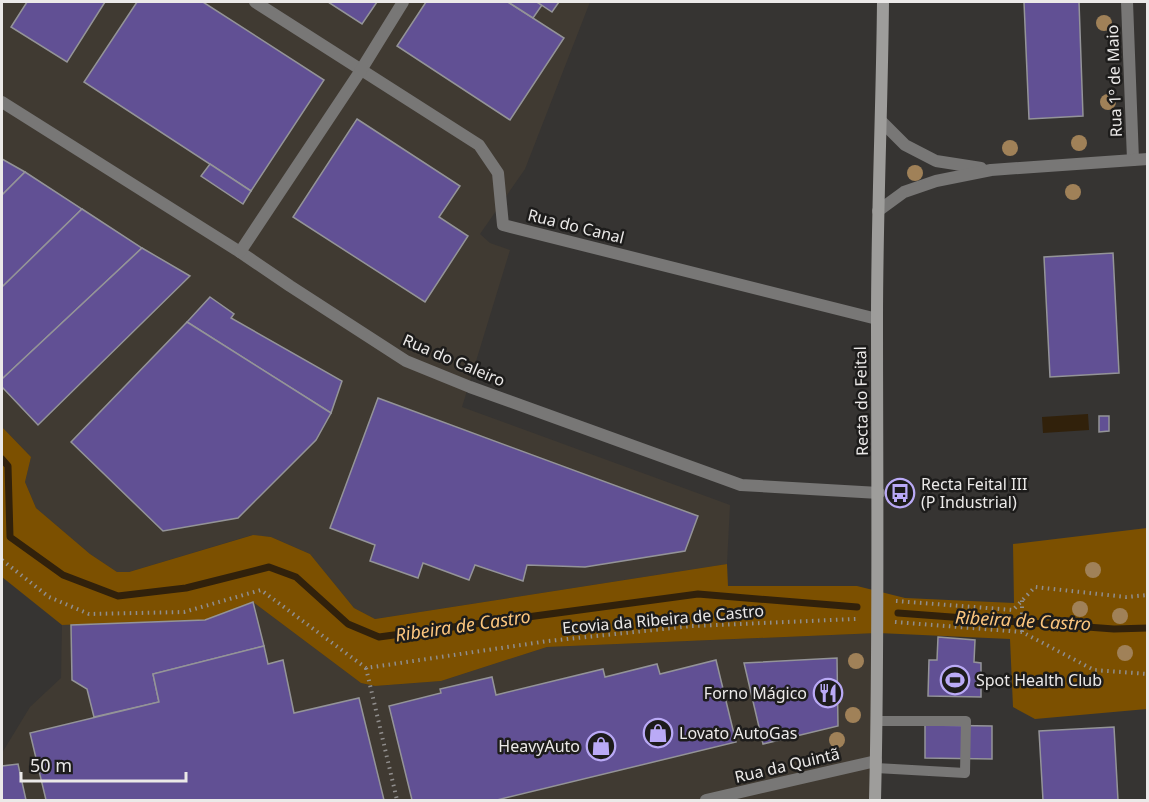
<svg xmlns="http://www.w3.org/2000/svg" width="1149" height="802" font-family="'Noto Sans',sans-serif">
  <rect width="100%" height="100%" fill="#363432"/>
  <g fill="#403a32">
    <polygon points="2,2 590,2 525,169 480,234 490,243 510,250 462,407 730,505 727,564 375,619 354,608 310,554 271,537 252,535 129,572 117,572 90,554 36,508 25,482 31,457 2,427"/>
    <polygon points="253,602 361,683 375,686 441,681 547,647 878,633 875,800 2,800 2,753 30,707 61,678 62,625 205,620"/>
  </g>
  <polygon fill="#7c5000" points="2,427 31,457 25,482 36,508 90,554 117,572 129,572 253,535 271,537 310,554 354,608 375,619 727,564 728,586 857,586 905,598 1014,603 1013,544 1147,528 1147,709 1035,719 1013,707 1010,639 878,633 547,647 441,681 375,686 361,683 253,602 205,620 62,625 2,577"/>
  <polygon fill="#31210b" points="1088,414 1089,430 1043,433 1042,417"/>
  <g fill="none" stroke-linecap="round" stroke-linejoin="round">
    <g stroke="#31210b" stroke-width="7">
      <polyline points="2,459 8,466 10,537 63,575 118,596 186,588 269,567 296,577 348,624 379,637 698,594 857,607"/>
      <polyline points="898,613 1114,629 1148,628"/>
    </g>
  </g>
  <g fill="#615094" stroke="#949498" stroke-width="1.5">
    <polygon points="27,2 105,2 67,62 11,27"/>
    <polygon points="137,2 203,2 324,80 251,191 84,82"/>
    <polygon points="328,2 377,2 362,24"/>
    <polygon points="426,2 508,2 564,38 510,120 397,46"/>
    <polygon points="508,2 537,2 542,5 533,18"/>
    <polygon points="537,2 559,2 552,12"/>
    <polygon points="1024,2 1079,2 1083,116 1029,119"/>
    <polygon points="357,119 460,186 439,217 468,236 425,302 293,217"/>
    <polygon points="2,159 25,172 2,195"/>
    <polygon points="210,164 251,191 243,204 201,176"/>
    <polygon points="25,172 82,209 2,287 2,195"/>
    <polygon points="82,209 142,248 2,379 2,287"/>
    <polygon points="142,248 190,276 38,425 2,387 2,379"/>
    <polygon points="1113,253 1119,373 1050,377 1044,257"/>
    <polygon points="210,297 234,314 231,318 342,381 331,413 187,322"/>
    <polygon points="187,322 331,413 316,440 238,518 163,531 71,442"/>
    <polygon points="378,398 698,516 685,551 585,567 527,565 523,581 475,565 469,580 423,563 418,578 370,561 375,545 330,528"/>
    <polygon points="1099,416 1109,416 1109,431 1099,432"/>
    <polygon points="253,602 264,646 153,674 159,702 94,717 87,689 72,680 71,625 205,620"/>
    <polygon points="938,637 975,640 974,662 981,663 981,697 928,696 929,660 937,660"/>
    <polygon points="264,646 268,664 283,660 294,713 359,698 384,800 46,800 30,733 159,702 153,674"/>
    <polygon points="837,658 838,726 763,744 744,663"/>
    <polygon points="716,660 736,742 497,800 412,800 389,706 441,693 440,689 492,677 496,695 603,669 605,677 657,664 660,674"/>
    <polygon points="925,725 992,726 992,759 925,758"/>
    <polygon points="1114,727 1118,800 1043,800 1039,731"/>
    <polygon points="18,764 26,800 2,800 2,766"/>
  </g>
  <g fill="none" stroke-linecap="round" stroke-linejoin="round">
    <g stroke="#908e8d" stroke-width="4" stroke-dasharray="1.5 4.5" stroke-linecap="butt">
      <polyline points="2,560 49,597 89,614 184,612 261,590 366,668 548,641 692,626 856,619"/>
      <polyline points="896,601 1013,610 1035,587 1126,597 1148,595"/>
      <polyline points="895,622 1022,632 1094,670 1148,674"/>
      <polyline points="1022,632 1022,600"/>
      <polyline points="366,668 397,800"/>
    </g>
    <polyline stroke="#787776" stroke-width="10" points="876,768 965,773 966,721 877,721"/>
    <g stroke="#787776" stroke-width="12">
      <polyline points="255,2 479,145 498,173 503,225 877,319"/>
      <polyline points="1127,2 1133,160"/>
      <polyline points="2,102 240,252 290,286 406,361 470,387 741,485 879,493"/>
      <polyline points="882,122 905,145 936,161 981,168"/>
      <polyline points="878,211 904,192 936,181 991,170 1148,159"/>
      <polyline points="240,252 361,70 403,2"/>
      <polyline points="706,800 876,761"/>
    </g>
    <path stroke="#9e9d9b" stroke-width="12" d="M875 800C879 640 877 480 877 319 877 213 882 107 883 2"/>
  </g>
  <g fill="#a08158">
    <circle cx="1104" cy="23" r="8"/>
    <circle cx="1108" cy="102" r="8"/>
    <circle cx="1079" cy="143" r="8"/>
    <circle cx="1010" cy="148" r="8"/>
    <circle cx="915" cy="173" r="8"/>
    <circle cx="1073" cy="192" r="8"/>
    <circle cx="1093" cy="570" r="8"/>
    <circle cx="1080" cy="609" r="8"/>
    <circle cx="1120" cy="616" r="8"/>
    <circle cx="1125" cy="653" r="8"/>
    <circle cx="856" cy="661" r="8"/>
    <circle cx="853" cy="715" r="8"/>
    <circle cx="837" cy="740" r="8"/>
  </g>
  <defs>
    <g id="bus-ring" transform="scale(1.5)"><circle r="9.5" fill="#1d1c1b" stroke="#baaaf6" stroke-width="1.5"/><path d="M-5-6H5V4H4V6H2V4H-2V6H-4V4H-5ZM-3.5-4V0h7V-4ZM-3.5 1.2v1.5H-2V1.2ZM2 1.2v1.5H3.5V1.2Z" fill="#baaaf6"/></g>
    <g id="stadium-ring" transform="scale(1.5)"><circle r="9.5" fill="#1d1c1b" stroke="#baaaf6" stroke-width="1.5"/><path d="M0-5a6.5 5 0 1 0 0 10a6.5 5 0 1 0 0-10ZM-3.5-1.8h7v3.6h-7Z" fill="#baaaf6"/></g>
    <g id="restaurant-ring" transform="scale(1.5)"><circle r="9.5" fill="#1d1c1b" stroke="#baaaf6" stroke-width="1.5"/><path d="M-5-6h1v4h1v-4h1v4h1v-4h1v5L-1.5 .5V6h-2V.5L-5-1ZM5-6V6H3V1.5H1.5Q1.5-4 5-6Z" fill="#baaaf6"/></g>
    <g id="shop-ring" transform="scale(1.5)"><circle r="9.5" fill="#1d1c1b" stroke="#baaaf6" stroke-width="1.5"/><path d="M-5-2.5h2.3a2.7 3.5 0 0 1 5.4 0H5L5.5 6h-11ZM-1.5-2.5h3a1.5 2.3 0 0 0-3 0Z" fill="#baaaf6"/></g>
  </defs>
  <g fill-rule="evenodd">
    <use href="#bus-ring" x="900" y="493"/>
    <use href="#stadium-ring" x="955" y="680"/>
    <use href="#restaurant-ring" x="828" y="693"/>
    <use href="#shop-ring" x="658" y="733"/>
    <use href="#shop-ring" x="601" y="746"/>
  </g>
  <g text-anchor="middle" stroke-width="5" stroke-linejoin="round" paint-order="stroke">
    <g font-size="16" fill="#ebe9e8" stroke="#1d1c1b">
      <text transform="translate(1114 81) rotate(-92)" y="6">Rua 1º de Maio</text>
      <text transform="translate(576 226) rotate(14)" y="6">Rua do Canal</text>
      <text transform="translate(454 360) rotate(23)" y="6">Rua do Caleiro</text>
      <text transform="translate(861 401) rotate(-91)" y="6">Recta do Feital</text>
      <text transform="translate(663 619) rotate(-5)" y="6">Ecovia da Ribeira de Castro</text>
      <text transform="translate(787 765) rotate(-13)" y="6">Rua da Quintã</text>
    </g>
    <g font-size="16" fill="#ebe9e8" stroke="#1d1c1b" text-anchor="start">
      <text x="921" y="490">Recta Feital III<tspan x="921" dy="18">(P Industrial)</tspan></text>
      <text x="976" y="686">Spot Health Club</text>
      <text x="807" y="699" text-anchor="end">Forno Mágico</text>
      <text x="679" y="739">Lovato AutoGas</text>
      <text x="580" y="752" text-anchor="end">HeavyAuto</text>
    </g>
    <g font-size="18" font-style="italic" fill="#fcc67e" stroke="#1d1c1b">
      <text transform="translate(1023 621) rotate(3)" y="6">Ribeira de Castro</text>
      <text transform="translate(463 626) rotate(-8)" y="6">Ribeira de Castro</text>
    </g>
  </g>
  <rect width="1149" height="802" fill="none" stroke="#ebe9e8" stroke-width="6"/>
  <path d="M21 772v9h165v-9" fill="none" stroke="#ebe9e8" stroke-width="3"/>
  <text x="30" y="772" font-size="18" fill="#ebe9e8" stroke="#1d1c1b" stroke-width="4.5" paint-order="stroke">50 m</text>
</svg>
